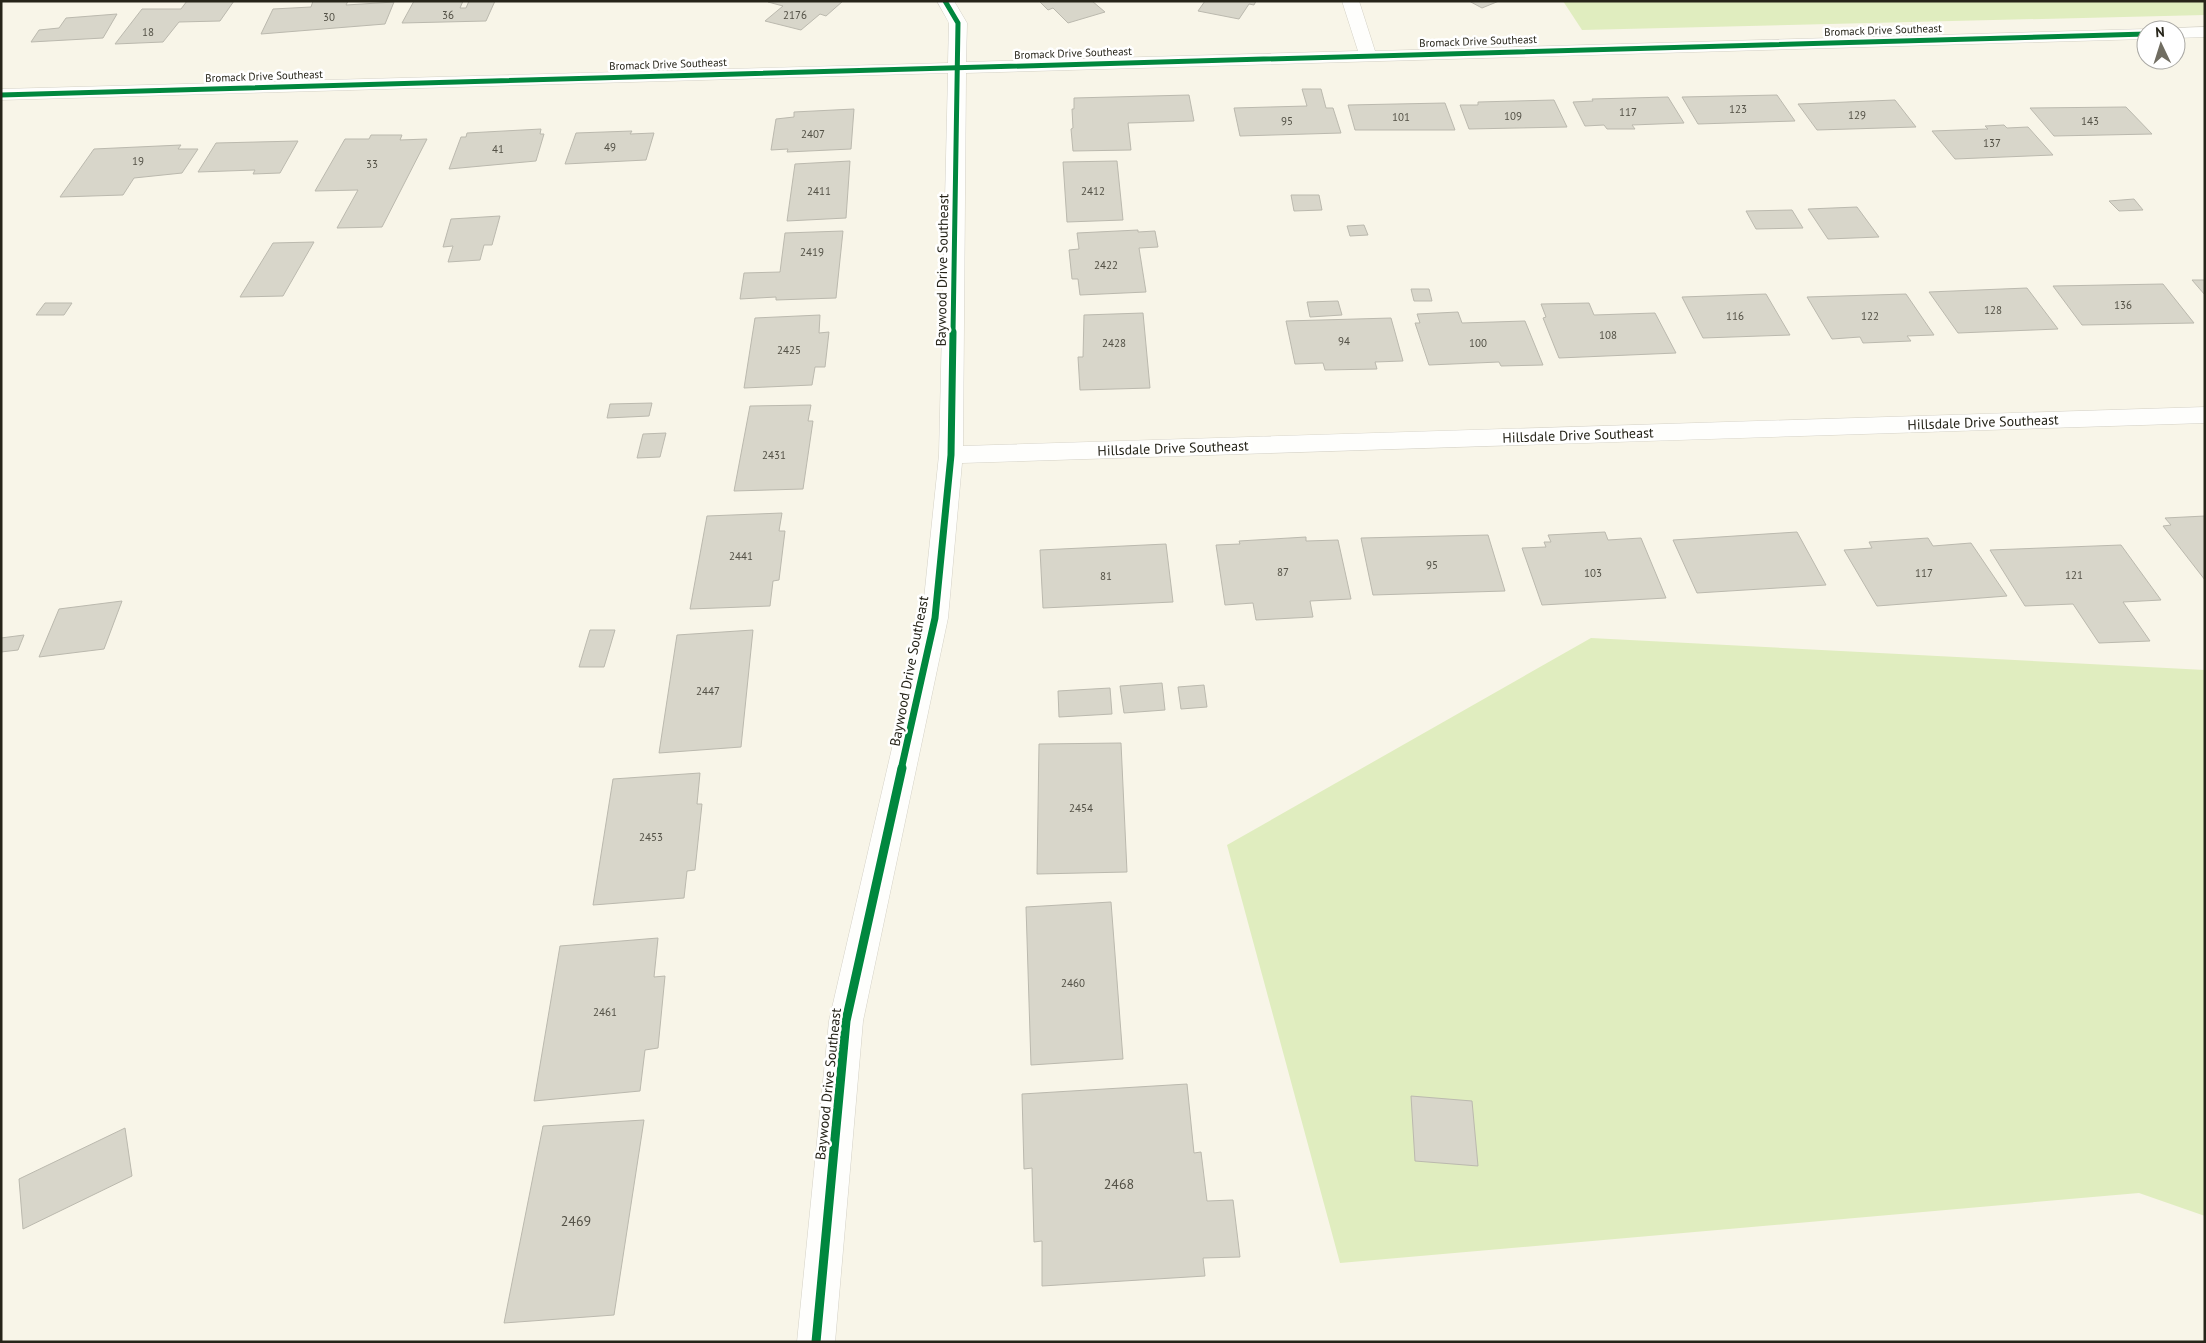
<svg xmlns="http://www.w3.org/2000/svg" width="2206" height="1343" font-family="'PT Sans',sans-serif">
  <rect width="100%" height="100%" fill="#f8f5e8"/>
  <g fill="#e0edbf">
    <polygon points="1563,1 2205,1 2205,15 1582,30"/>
    <polygon points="1591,638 2205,670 2205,1216 2139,1193 1340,1263 1227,845"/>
  </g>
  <g fill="#d8d6ca" stroke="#bbb9ae">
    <polygon points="187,1 234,1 220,21 179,22 163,42 115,44 142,9 181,9"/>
    <polygon points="313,1 348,1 346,5 394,2 385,24 261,34 273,9 311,7"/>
    <polygon points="414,1 463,1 460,8 466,8 469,1 495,1 486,21 402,23"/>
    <polygon points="770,1 843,1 826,16 820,14 801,30 765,21 783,6 768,2"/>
    <polygon points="1039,1 1092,1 1105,12 1068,23 1053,8 1048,10"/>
    <polygon points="1205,1 1256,1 1254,5 1249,4 1239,19 1198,11"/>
    <polygon points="1469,1 1499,1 1482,8"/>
    <polygon points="117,14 103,38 31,42 39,30 59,28 66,18"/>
    <polygon points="1302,89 1321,89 1326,108 1333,108 1341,133 1240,136 1234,108 1307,106"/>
    <polygon points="1189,95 1194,121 1128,123 1131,150 1073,151 1071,129 1073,128 1072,109 1074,109 1074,98"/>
    <polygon points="1777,95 1795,121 1698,124 1682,97"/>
    <polygon points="1668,97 1684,123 1632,125 1635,129 1607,129 1604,125 1585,126 1573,102 1593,101 1592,99"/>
    <polygon points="1554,100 1567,127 1469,129 1460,105 1478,105 1478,102"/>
    <polygon points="1895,100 1916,127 1817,130 1798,104"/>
    <polygon points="1445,103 1455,130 1355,130 1348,105"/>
    <polygon points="2126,107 2152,134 2054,136 2030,108"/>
    <polygon points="854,109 851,149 787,152 788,149 771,150 776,119 794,117 794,112"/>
    <polygon points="2004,125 2007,128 2028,127 2053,155 1955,159 1932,131 1988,129 1985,126"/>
    <polygon points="541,129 540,134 544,134 536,161 449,169 461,137 466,137 467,133"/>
    <polygon points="632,131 630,134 654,133 646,160 565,164 576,133"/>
    <polygon points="371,135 402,135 400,140 427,139 382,227 337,228 358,190 315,191 345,139 369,139"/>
    <polygon points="298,141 280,173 253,174 255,170 198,172 216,143"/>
    <polygon points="181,145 178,149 198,149 182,173 134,178 123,195 60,197 94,149"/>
    <polygon points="850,161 846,218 787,221 795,164"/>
    <polygon points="1117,161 1123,220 1067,222 1063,162"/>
    <polygon points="1291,195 1319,195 1322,210 1294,211"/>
    <polygon points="2134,199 2143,210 2119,211 2109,201"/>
    <polygon points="1857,207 1879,237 1828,239 1808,209"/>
    <polygon points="1792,210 1803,228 1756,229 1746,211"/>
    <polygon points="500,216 492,245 484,245 480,260 448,262 453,246 443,247 451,219"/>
    <polygon points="1364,225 1368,235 1350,236 1347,226"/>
    <polygon points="1138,230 1138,232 1155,231 1158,247 1139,248 1146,292 1080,295 1078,279 1072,279 1069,250 1079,249 1077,233"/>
    <polygon points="843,231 836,298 776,300 776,297 740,299 744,273 780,272 785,233"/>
    <polygon points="314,242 283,296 240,297 273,243"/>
    <polygon points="2192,280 2205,280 2205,295"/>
    <polygon points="2163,284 2194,323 2082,325 2053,286"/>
    <polygon points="2027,288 2058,329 1958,333 1929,292"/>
    <polygon points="1411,289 1429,289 1432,301 1414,301"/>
    <polygon points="1766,294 1790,335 1703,338 1682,297"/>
    <polygon points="1906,294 1934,335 1907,336 1911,341 1863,343 1860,337 1832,339 1807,297"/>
    <polygon points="1338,301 1342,315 1310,317 1307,302"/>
    <polygon points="45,303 72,303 64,315 36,315"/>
    <polygon points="1589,303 1594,315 1655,313 1676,353 1559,358 1543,318 1546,317 1541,304"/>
    <polygon points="1458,312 1462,323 1525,321 1543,365 1501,366 1499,362 1429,365 1415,323 1420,323 1417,314"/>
    <polygon points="1143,313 1150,388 1080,390 1078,357 1083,357 1084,315"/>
    <polygon points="820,315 819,333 829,332 825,367 815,367 812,385 744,388 755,318"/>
    <polygon points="1391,318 1403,361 1375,362 1377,369 1325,370 1323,363 1295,364 1286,321"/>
    <polygon points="652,403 649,416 607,418 610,404"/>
    <polygon points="811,405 808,421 813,421 803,489 734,491 750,406"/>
    <polygon points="666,433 660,457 637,458 643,434"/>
    <polygon points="782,513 779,531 785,531 779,580 773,581 770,606 690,609 707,516"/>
    <polygon points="2205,516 2205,580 2163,526 2171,525 2165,518"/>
    <polygon points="1605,532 1608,540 1641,538 1666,598 1542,605 1522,548 1546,547 1544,542 1551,542 1548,535"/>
    <polygon points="1797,532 1826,585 1697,593 1673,540"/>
    <polygon points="1488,535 1505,591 1373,595 1361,538"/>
    <polygon points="1306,537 1306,541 1338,540 1351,599 1310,601 1313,617 1256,620 1253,603 1225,605 1216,545 1240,544 1239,541"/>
    <polygon points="1928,538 1933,546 1971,543 2007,596 1877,606 1844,550 1872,548 1869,542"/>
    <polygon points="1166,544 1173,602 1043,608 1040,550"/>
    <polygon points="2121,545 2161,600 2123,602 2150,641 2099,643 2073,604 2025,606 1990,550"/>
    <polygon points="122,601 104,649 39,657 59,609"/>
    <polygon points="590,630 615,630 604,667 579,667"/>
    <polygon points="753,630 741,747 659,753 677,635"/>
    <polygon points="24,635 18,650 1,652 1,638"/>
    <polygon points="1162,683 1165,710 1124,713 1120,686"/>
    <polygon points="1204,685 1207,707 1181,709 1178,687"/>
    <polygon points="1110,688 1112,714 1059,717 1058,691"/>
    <polygon points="1121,743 1127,872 1037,874 1039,744"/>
    <polygon points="700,773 697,804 702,804 695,870 687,871 684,898 593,905 613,779"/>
    <polygon points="1111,902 1123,1059 1031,1065 1026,907"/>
    <polygon points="658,938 654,977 665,976 658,1048 645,1050 640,1091 534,1101 560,946"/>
    <polygon points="1187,1084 1194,1153 1201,1152 1207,1201 1233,1200 1240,1257 1203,1258 1205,1276 1042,1286 1042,1241 1034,1242 1032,1168 1024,1169 1022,1094"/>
    <polygon points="1411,1096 1472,1101 1478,1166 1415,1161"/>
    <polygon points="644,1120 614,1315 504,1323 543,1126"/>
    <polygon points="125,1128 132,1176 23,1229 19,1179"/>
  </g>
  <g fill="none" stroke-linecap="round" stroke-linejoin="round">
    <g stroke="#d4d1c6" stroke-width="1">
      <g id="street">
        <polygon points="937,1 954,1 967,23 966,62 1358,51 1342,1 1359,1 1375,51 2146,29 2151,30 2146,30 2146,39 966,73 963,446 2205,407 2205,423 962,463 948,618 863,1021 835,1342 797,1342 829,1021 922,618 939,455 948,73 1,100 1,89 948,63 949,23"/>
        <polygon points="2205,27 2205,37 2176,38 2176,30 2169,30 2176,28"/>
      </g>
    </g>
    <use href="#street" fill="#fefefc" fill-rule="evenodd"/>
    <g stroke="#fff" stroke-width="8">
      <g id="cycleway-far2">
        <polyline points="945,1 958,23 953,333"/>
        <polyline points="1,95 2146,34"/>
      </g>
    </g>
    <g stroke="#fff" stroke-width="10">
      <polyline id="cycleway-far1" points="901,770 935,618 951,455 953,332"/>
    </g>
    <g stroke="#fff" stroke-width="12">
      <polyline id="cycleway" points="816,1342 846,1021 902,768"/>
    </g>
    <use href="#cycleway-far2" stroke="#00873e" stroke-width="5"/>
    <use href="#cycleway-far1" stroke="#00873e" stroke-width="7"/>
    <use href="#cycleway" stroke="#00873e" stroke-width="9"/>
  </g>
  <g text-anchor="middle" stroke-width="5" stroke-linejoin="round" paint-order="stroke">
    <g font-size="11" fill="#525045">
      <text x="448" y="19">36</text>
      <text x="795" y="19">2176</text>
      <text x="329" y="21">30</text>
      <text x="148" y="36">18</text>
      <text x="1738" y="113">123</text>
      <text x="1628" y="116">117</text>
      <text x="1857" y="119">129</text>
      <text x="1513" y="120">109</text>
      <text x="1401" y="121">101</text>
      <text x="1287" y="125">95</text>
      <text x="2090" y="125">143</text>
      <text x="813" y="138">2407</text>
      <text x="1992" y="147">137</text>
      <text x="610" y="151">49</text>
      <text x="498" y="153">41</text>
      <text x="138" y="165">19</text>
      <text x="372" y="168">33</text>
      <text x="819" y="195">2411</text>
      <text x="1093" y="195">2412</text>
      <text x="812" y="256">2419</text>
      <text x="1106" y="269">2422</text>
      <text x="2123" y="309">136</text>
      <text x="1993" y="314">128</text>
      <text x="1735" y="320">116</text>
      <text x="1870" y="320">122</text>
      <text x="1608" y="339">108</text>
      <text x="1344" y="345">94</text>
      <text x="1114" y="347">2428</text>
      <text x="1478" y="347">100</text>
      <text x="789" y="354">2425</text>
      <text x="774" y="459">2431</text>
      <text x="741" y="560">2441</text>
      <text x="1432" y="569">95</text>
      <text x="1283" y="576">87</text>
      <text x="1593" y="577">103</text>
      <text x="1924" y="577">117</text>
      <text x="2074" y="579">121</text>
      <text x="1106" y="580">81</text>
      <text x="708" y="695">2447</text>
      <text x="1081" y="812">2454</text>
      <text x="651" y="841">2453</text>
      <text x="1073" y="987">2460</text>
      <text x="605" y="1016">2461</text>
    </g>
    <g font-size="11" fill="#262419" stroke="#fff">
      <text transform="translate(1883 30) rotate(-2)" y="4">Bromack Drive Southeast</text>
      <text transform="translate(1478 41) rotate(-2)" y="4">Bromack Drive Southeast</text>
      <text transform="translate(1073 53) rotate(-2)" y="4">Bromack Drive Southeast</text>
      <text transform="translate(668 64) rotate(-2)" y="4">Bromack Drive Southeast</text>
      <text transform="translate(264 76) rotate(-2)" y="4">Bromack Drive Southeast</text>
    </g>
    <g font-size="14" fill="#262419" stroke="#fff">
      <text transform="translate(942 270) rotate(-89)" y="5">Baywood Drive Southeast</text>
      <text transform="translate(1983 422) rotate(-2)" y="5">Hillsdale Drive Southeast</text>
      <text transform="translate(1578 435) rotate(-2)" y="5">Hillsdale Drive Southeast</text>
      <text transform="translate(1173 448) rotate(-2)" y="5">Hillsdale Drive Southeast</text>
      <text transform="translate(909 671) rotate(-79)" y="5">Baywood Drive Southeast</text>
      <text transform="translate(828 1084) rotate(-84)" y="5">Baywood Drive Southeast</text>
    </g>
    <g font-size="14" fill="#525045">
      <text x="1119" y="1189">2468</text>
      <text x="576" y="1226">2469</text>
    </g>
  </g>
  <rect width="2206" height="1343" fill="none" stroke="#262419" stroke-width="5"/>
  <g transform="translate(2161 45) rotate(356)"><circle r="24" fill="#ffffff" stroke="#a8a7a3"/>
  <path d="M0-4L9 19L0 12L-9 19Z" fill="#706d61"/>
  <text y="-8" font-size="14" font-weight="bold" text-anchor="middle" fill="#262419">N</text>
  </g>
</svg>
